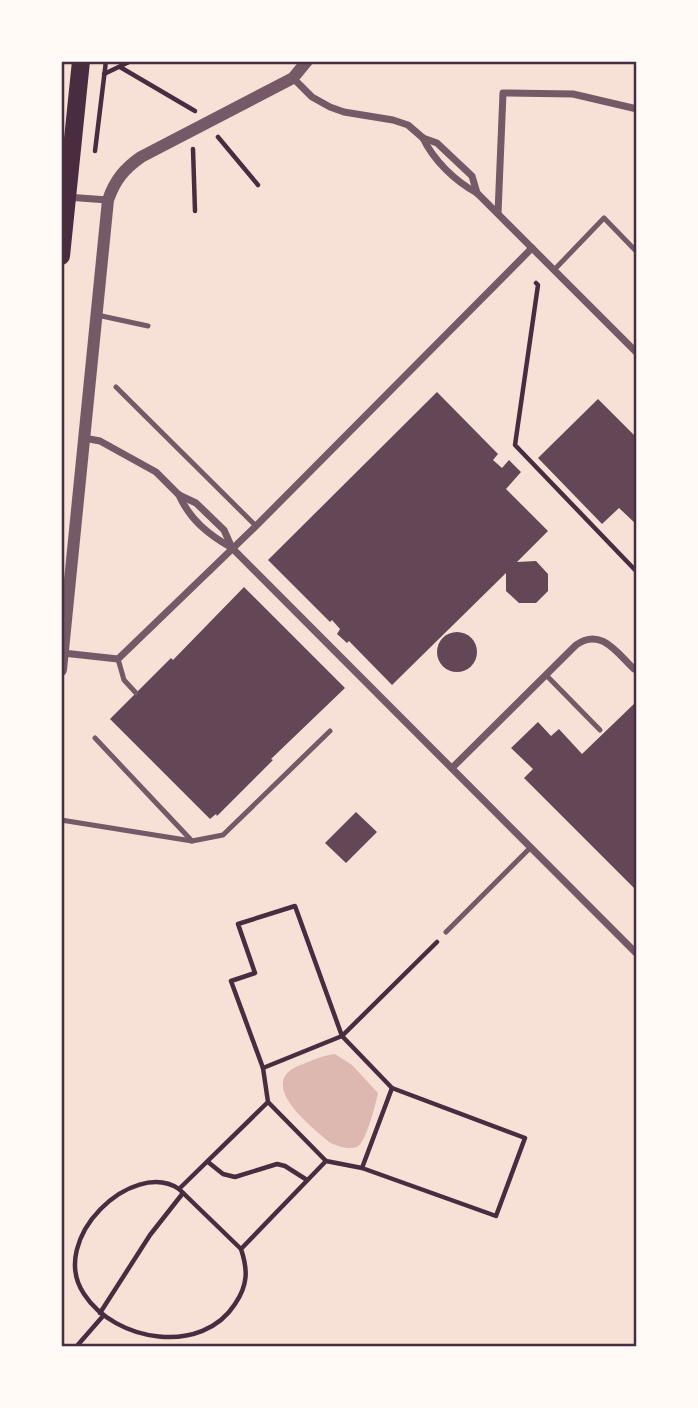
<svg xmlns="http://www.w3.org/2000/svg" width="698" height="1408" font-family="Georgia,serif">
  <rect width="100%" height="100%" fill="#f7e1d7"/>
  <path fill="#dcb8b0" d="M335 1054 352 1065 378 1093C376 1103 366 1143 357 1147 349 1150 336 1146 329 1142 309 1125 253 1081 303 1064 313 1060 324 1055 335 1054Z"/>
  <g fill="#644757">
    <polygon points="437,392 498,454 493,460 502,468 509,460 521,472 506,489 548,531 517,562 536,561 548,574 548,591 536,603 519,603 506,591 506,573 392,685 349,641 347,643 337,634 340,629 332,620 330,622 268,560"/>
    <polygon points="598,399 637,438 637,525 619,508 602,524 538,458"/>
    <polygon points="244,587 345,688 271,759 273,760 217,816 216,814 210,819 110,719 171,658 173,660"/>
    <circle cx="457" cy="652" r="20"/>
    <polygon points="637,701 637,891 524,778 533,769 511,748 538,722 551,736 559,729 582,754"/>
    <polygon points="356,812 377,832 346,863 325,843"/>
  </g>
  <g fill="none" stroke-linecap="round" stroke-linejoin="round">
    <g stroke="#4a2c40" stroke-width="4.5">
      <polyline points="120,67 195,111"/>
      <polyline points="104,74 131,61"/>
      <polyline points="218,137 258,185"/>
      <polyline points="193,149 195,211"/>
      <polyline points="95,151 106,61"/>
      <polyline points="536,283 538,285 515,445 637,572"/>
      <polyline points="263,1068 342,1036 437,942"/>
      <polyline points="208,1162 223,1174 235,1177 277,1164 285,1166 307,1180"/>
      <polyline points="362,1168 392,1088"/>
      <polyline points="179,1189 268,1102 326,1161"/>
      <path d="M241 1249 179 1189C133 1158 47 1239 84 1294 115 1342 202 1356 235 1304 248 1285 248 1270 241 1249L326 1161 362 1168 496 1216 525 1138 392 1088 342 1036 295 906 238 924 255 973 231 981 263 1068 268 1102"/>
      <polyline points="100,1313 150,1235 183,1193"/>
      <polyline points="76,1347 103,1316"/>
    </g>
    <g stroke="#755966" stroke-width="5">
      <polyline points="554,270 604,218 637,252"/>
      <polyline points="97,315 148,326"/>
      <polyline points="116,387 256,526"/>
      <polyline points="118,659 124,680 136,693"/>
      <polyline points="546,675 600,730"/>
      <polyline points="95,738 192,841"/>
      <polyline points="61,820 192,841 223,835 330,731"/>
      <polyline points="446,932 531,847"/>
    </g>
    <g stroke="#755966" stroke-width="7">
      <polyline points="293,78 312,97 330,107 344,112 393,120 408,125 423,138 437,143 472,176 477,193"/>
      <path d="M423 138C434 161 455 181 477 193L637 353"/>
      <polyline points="66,197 108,200"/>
      <polyline points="498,213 503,93 573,94 637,109"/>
      <polyline points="84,438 100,441 156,472 179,495 196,503 224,530 232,548"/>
      <path d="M179 495C190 520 209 535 232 548L637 954"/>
      <polyline points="63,653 118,659 256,526 532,248"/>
      <path d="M452 768 576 645C601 627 617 653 634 669L637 666"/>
    </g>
    <path stroke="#755966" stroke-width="12" d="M61 670 108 200C115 180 124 169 141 157L293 78 307 61"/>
    <polyline stroke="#4a2c40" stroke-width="18" points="61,256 81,61"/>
  </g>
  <rect width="698" height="1408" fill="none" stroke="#fffaf5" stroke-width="126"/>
  <rect x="63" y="63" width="572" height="1282" fill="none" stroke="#4a2c40" stroke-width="2.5"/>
</svg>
